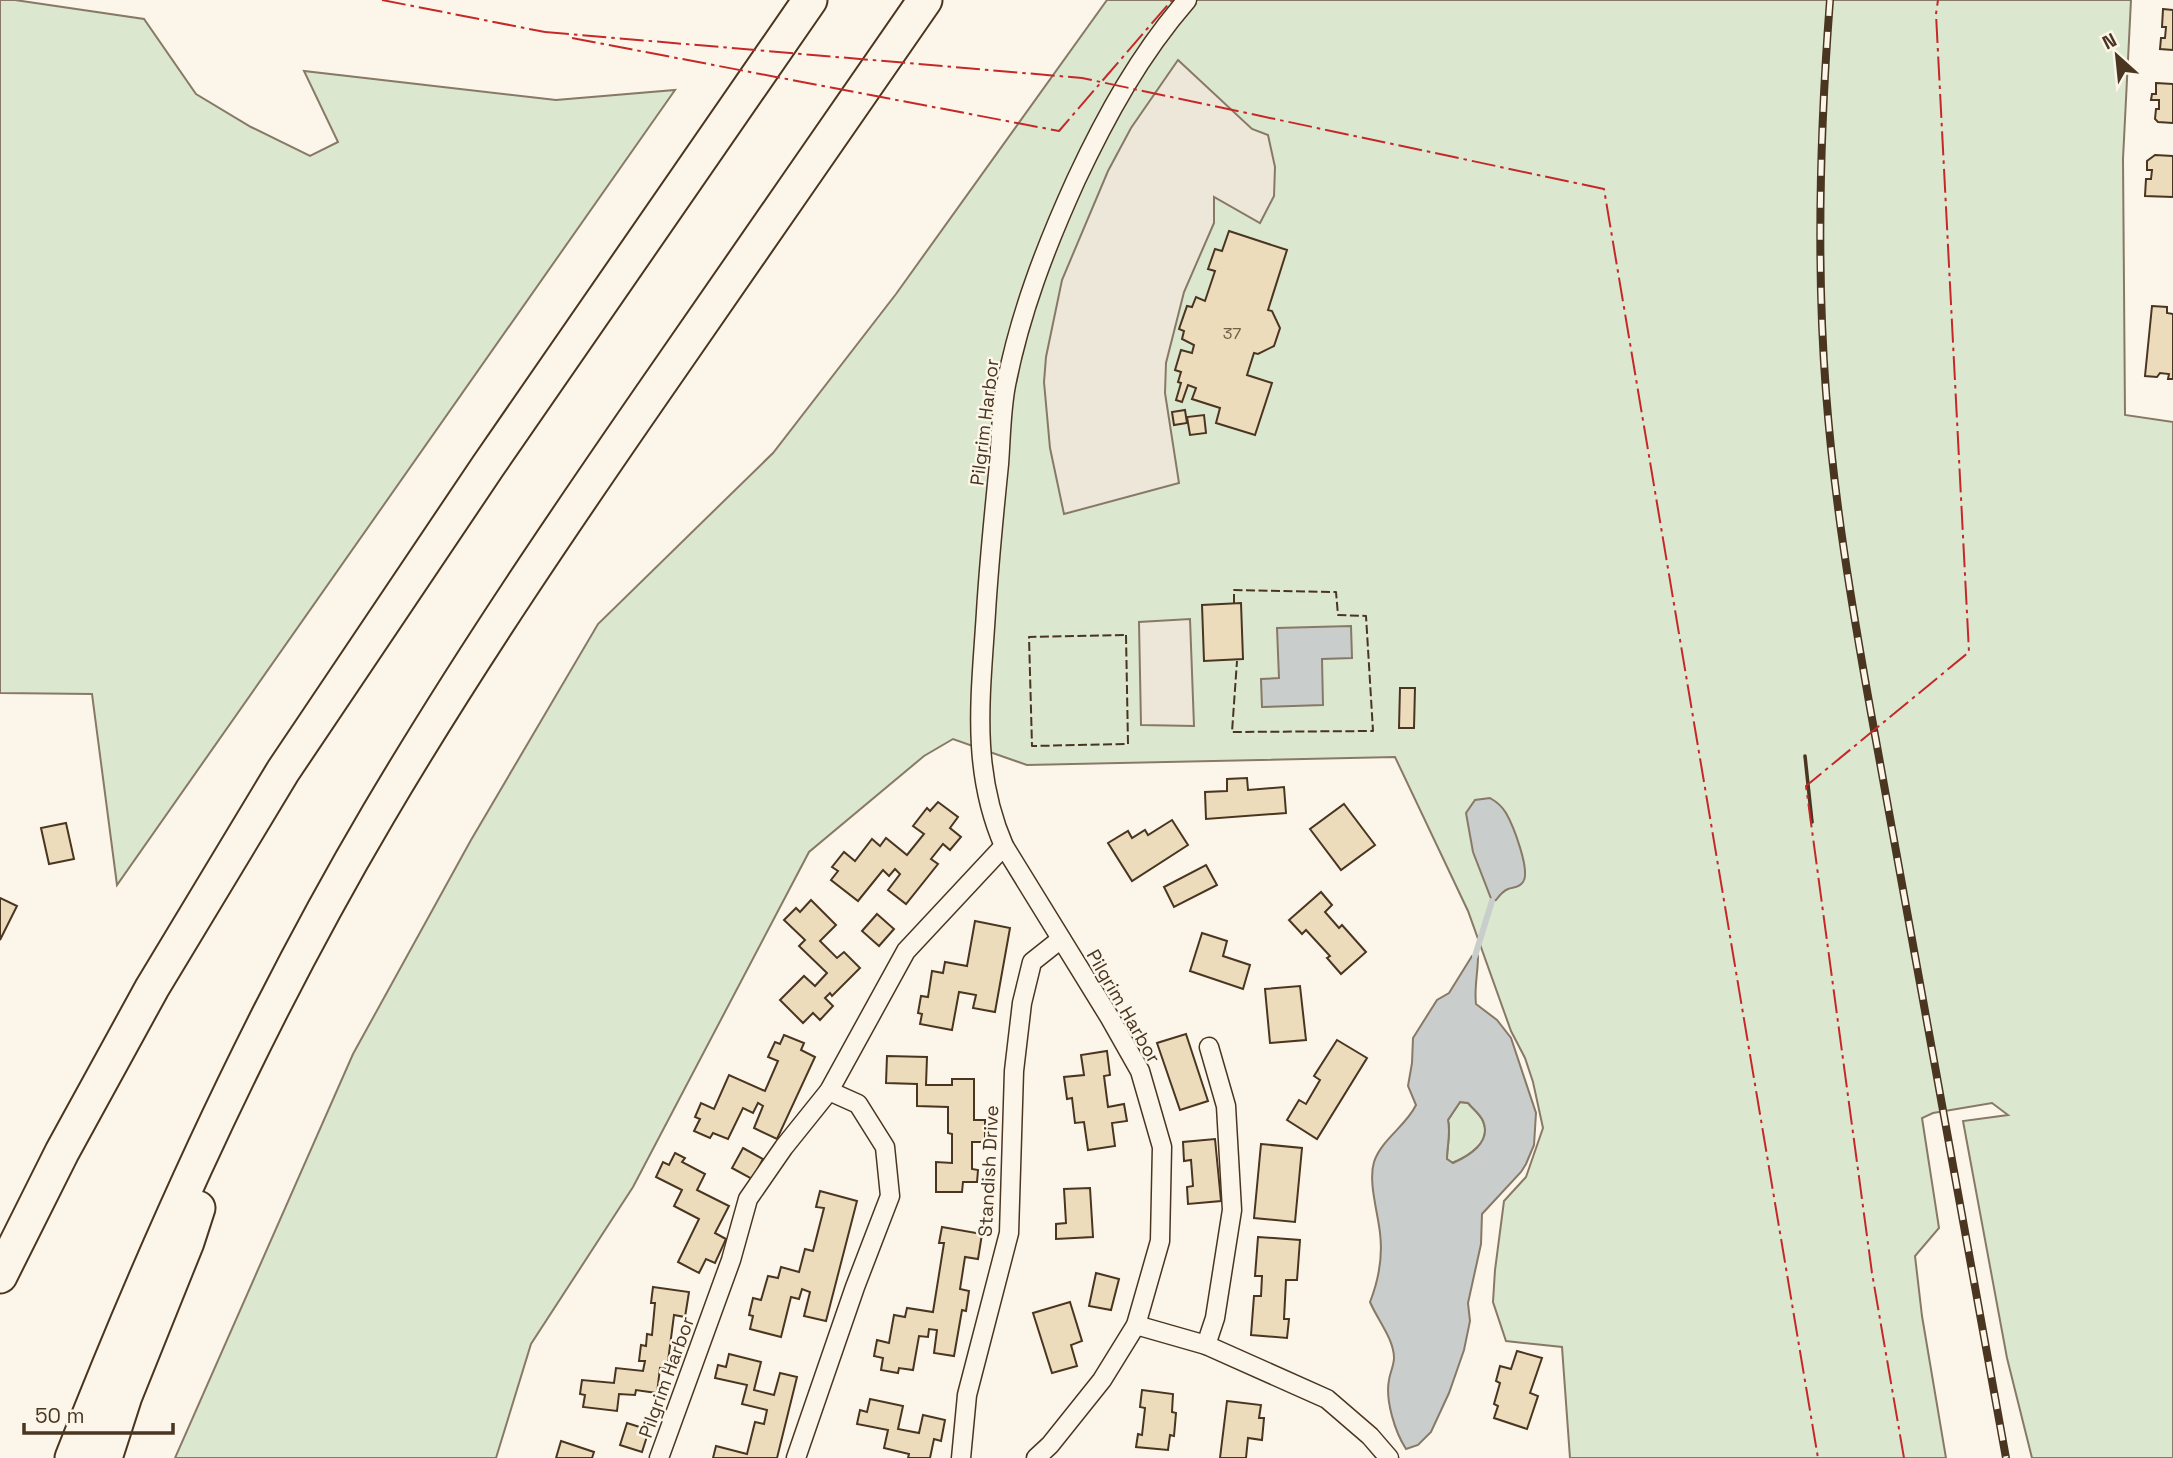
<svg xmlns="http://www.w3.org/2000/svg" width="2173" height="1458" font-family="'Space Grotesk',sans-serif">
  <rect width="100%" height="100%" fill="#fbf6e9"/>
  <g fill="#dce7d0" stroke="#887966" stroke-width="2">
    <polygon points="0,0 15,0 144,19 196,94 251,127 310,156 338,142 304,71 556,100 675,90 117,885 92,694 0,693"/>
    <polygon points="1107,0 2131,0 2123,159 2125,415 2173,422 2173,1458 2032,1458 2007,1358 1963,1121 2008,1115 1992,1103 1933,1113 1922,1118 1939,1228 1915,1256 1922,1316 1946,1458 1570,1458 1562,1347 1506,1341 1493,1302 1495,1270 1504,1201 1526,1177 1543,1128 1533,1082 1525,1058 1511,1031 1468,911 1395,757 1027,765 953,739 924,756 809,852 633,1187 531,1344 496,1458 175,1458 353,1054 471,840 598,624 773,453 896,294"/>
    <path d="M1460 1102 1468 1103C1473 1109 1480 1114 1483 1121 1492 1142 1469 1156 1452 1163L1447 1159C1447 1145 1451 1134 1448 1120Z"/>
  </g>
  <g fill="#ede7d9" stroke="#887966" stroke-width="2">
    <polygon points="1178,60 1252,129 1268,135 1275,167 1274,196 1260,223 1214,197 1214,223 1184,292 1166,363 1165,393 1179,483 1064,514 1050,448 1044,382 1046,357 1062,280 1108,171 1131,128"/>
    <polygon points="1190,619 1194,726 1141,725 1139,622"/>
  </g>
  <g fill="#c9cecd" stroke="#887966" stroke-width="2" fill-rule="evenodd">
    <polygon points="1351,626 1352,658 1322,659 1323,705 1262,707 1261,679 1279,678 1277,628"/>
    <path d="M1490 798C1497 802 1502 806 1506 813 1513 825 1531 871 1523 882 1519 888 1514 887 1508 889 1503 891 1499 896 1496 900L1492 901 1473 852 1466 813 1475 800Z"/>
    <path d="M1472 956H1478C1478 973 1474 988 1476 1004L1497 1020 1511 1038 1536 1113 1534 1145 1526 1164 1521 1172 1482 1214 1481 1244 1468 1303 1470 1321 1464 1350 1449 1393 1431 1432 1418 1445 1406 1449C1395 1432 1385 1400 1389 1380 1390 1373 1394 1365 1394 1358 1394 1339 1377 1319 1370 1302 1379 1279 1383 1257 1380 1233 1378 1213 1368 1182 1374 1162 1381 1140 1406 1126 1416 1105L1408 1086 1412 1063 1413 1038 1437 1000 1449 993ZM1460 1102 1468 1103C1473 1109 1480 1114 1483 1121 1492 1142 1469 1156 1453 1163L1447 1159C1447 1145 1451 1134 1448 1120Z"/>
  </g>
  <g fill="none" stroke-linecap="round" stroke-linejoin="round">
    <polyline stroke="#c9cecd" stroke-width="6" points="1475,956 1492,901"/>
  </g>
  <g fill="#ecdcbc" stroke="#4a3520" stroke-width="2">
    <polygon points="2163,9 2173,10 2173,50 2160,49 2161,38 2165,38 2166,27 2162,27"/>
    <polygon points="2156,83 2173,84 2173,123 2158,122 2155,119 2156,109 2159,109 2159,100 2151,100 2152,94 2156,94"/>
    <polygon points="2155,155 2173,156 2173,197 2145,196 2146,179 2151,179 2152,170 2147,170 2147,161"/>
    <polygon points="1229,231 1287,250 1268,310 1272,311 1280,328 1274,346 1258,354 1254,353 1247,375 1272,383 1255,435 1216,423 1220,408 1192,399 1196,388 1188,385 1182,402 1176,400 1181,383 1178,382 1181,372 1175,370 1181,350 1192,353 1194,345 1182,339 1184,331 1179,329 1187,306 1192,307 1196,297 1205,301 1215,271 1208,269 1215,249 1222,251"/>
    <polygon points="2152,306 2167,307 2167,313 2173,314 2173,379 2168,379 2169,374 2160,373 2157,377 2145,376"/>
    <polygon points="1185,410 1187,423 1174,425 1172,412"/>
    <polygon points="1204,415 1206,433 1190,435 1187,417"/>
    <polygon points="1241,603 1243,659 1204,661 1202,605"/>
    <polygon points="1400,688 1415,688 1414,728 1399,728"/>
    <polygon points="1247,778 1248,790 1284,787 1286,813 1206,819 1205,792 1227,791 1227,779"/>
    <polygon points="938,802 958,817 950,828 961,837 950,850 943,844 931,859 938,864 906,904 888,890 900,874 895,869 889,876 883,870 858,901 831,880 838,871 832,867 844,852 855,861 872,839 880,846 886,838 907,855 924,834 913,826 927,808 930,811"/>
    <polygon points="1344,804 1375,845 1341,870 1310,829"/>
    <polygon points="1172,820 1188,845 1132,881 1108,843 1128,831 1132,838 1145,830 1148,835"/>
    <polygon points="66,823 74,859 49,864 41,828"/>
    <polygon points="1206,865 1217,885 1174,907 1164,887"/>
    <polygon points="1321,892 1332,905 1325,912 1339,928 1342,925 1366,952 1341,974 1327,958 1330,956 1306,930 1302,934 1289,920"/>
    <polygon points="0,898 17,906 0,940"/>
    <polygon points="811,900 836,925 820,941 837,958 844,952 860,968 832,996 830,993 825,998 833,1006 820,1020 813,1013 803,1023 780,1000 804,976 815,986 827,973 799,946 805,940 784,920 796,908 800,912"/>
    <polygon points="877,914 894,929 879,946 862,931"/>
    <polygon points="975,921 1010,928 995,1012 973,1008 976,995 959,992 952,1030 920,1024 922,1014 918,1013 921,996 928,997 932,971 943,973 945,962 967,966"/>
    <polygon points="1202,933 1227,941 1223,956 1250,965 1243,989 1190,971"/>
    <polygon points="1300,986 1306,1040 1270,1043 1265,989"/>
    <polygon points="1186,1034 1208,1101 1180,1110 1157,1043"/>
    <polygon points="784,1035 804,1043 801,1050 815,1057 777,1139 754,1128 763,1106 758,1103 753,1113 743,1108 728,1139 713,1133 710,1138 694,1131 700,1119 695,1117 701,1103 714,1109 729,1075 765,1091 778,1061 768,1057 775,1042 780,1044"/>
    <polygon points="1337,1040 1367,1058 1317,1139 1287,1120 1299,1100 1306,1104 1320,1080 1314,1076"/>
    <polygon points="1107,1051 1110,1075 1104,1076 1108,1107 1124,1104 1127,1121 1112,1123 1115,1146 1088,1150 1084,1122 1075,1123 1072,1098 1067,1099 1064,1077 1084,1075 1081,1055"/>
    <polygon points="887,1056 927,1057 926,1085 952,1085 952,1079 974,1079 974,1120 985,1120 985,1142 972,1142 972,1169 978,1170 977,1182 963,1182 962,1192 936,1192 936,1162 952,1163 952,1134 948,1133 948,1107 917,1106 917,1084 886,1083"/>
    <polygon points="1215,1139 1221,1201 1188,1204 1187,1187 1193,1186 1191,1160 1184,1161 1183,1142"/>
    <polygon points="1261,1144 1302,1148 1295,1222 1254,1218"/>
    <polygon points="743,1148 763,1159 752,1179 732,1168"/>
    <polygon points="675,1153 685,1158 682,1162 705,1174 697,1190 729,1206 715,1233 726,1239 715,1263 706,1259 699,1273 678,1262 699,1219 674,1206 682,1190 656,1177 663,1162 669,1165"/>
    <polygon points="1090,1188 1093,1237 1056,1239 1056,1224 1066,1223 1064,1189"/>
    <polygon points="820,1191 857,1201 826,1321 804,1316 810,1292 802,1289 799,1299 791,1297 781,1337 750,1329 753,1316 749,1315 753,1298 761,1300 768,1276 778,1278 781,1267 799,1272 805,1249 813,1251 824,1208 816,1207"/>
    <polygon points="942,1227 982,1234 978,1259 965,1257 960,1289 969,1291 966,1311 962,1310 954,1356 934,1353 937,1330 929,1329 928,1337 919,1336 913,1370 899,1368 898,1373 881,1370 883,1358 874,1356 877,1340 889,1343 894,1315 905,1317 907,1308 933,1312 944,1243 939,1243"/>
    <polygon points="1258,1237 1300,1240 1297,1280 1286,1280 1284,1319 1289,1319 1287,1338 1251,1335 1254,1296 1261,1296 1262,1276 1255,1276"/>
    <polygon points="1096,1273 1119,1279 1111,1310 1089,1306"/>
    <polygon points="653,1287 689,1292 685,1317 674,1315 667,1369 660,1368 657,1393 636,1390 635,1395 619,1394 617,1411 583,1407 585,1395 580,1394 582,1380 614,1383 616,1368 643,1371 645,1361 639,1361 641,1345 646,1346 647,1334 652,1335 655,1303 651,1303"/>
    <polygon points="1070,1302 1082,1341 1071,1345 1077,1366 1052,1373 1033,1313"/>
    <polygon points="1517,1351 1542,1358 1530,1393 1538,1396 1527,1429 1494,1418 1498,1406 1494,1404 1500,1383 1496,1381 1500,1366 1511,1369"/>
    <polygon points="729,1354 761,1362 754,1390 774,1395 780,1373 797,1377 777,1458 713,1458 716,1446 747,1454 755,1422 764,1424 767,1410 742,1404 747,1385 715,1378 718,1365 726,1367"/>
    <polygon points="1142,1390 1173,1394 1172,1412 1176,1413 1174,1436 1170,1435 1168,1450 1136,1447 1138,1434 1142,1435 1145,1408 1140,1407"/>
    <polygon points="870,1399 903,1406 898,1429 919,1433 923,1415 945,1420 941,1441 934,1439 930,1458 908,1458 909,1454 884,1448 888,1430 857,1424 860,1410 867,1412"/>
    <polygon points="1227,1401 1261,1405 1259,1418 1264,1418 1262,1440 1248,1438 1246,1458 1220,1458"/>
    <polygon points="627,1423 649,1430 642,1452 620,1445"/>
    <polygon points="561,1441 594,1452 592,1458 556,1458"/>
  </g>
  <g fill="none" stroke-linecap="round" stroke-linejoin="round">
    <g stroke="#4a3520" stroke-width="21">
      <g id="street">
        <polyline points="1136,1325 1206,1345 1327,1399 1370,1436 1389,1458"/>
        <polyline points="1206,1345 1215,1318 1232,1210 1226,1106 1209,1047"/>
        <polyline points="659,1458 731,1260 748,1199 784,1147 829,1091 906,951 1004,846"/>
        <polyline points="796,1458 855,1287 890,1196 885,1147 858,1104 829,1091"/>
        <polyline points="961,1458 967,1395 1009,1233 1014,1071 1022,1003 1032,962 1061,939"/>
        <path d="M1036 1458 1050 1445 1102 1380 1136 1325 1160 1241 1162 1147 1140 1071 1110 1018 1004 846C970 768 981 694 986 612 989 562 994 513 999 464 1001 438 1001 411 1006 385 1020 313 1046 246 1076 180 1106 116 1140 54 1187 0"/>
      </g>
    </g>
    <g stroke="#4a3520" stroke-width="37">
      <g id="highway">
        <polyline points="0,1276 62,1152 152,988 283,771 488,466 810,0"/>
        <path d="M72 1458C159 1236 258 1018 379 813 470 659 571 511 673 364 757 243 841 121 925 0"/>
        <polyline points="105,1458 125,1396 187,1242 198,1208"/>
      </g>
    </g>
    <use href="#street" stroke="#fbf6e9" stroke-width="18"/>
    <use href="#highway" stroke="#fbf6e9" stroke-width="33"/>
    <g stroke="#4a3520" stroke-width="8">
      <path id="rail" d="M1830 0C1820 130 1816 263 1826 392 1834 500 1852 607 1871 713L2006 1458"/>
    </g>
    <use href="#rail" stroke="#fbf6e9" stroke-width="5" stroke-dasharray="16" stroke-linecap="butt"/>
    <g stroke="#4a3520" stroke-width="2" stroke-dasharray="9 3.5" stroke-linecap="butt">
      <polyline points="1234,603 1234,590 1336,592 1338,615 1366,616 1373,731 1232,732 1237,661"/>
      <polygon points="1126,635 1128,744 1032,746 1029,637"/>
    </g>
    <polyline stroke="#4a3520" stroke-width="3.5" points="1805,756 1812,822"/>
    <g stroke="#c62828" stroke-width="2" stroke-dasharray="24 5 3.5 5" stroke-linecap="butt">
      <polyline points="382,0 545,32"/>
      <polyline points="545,32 1082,78 1604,189 1818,1458"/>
      <polyline points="572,38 1059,131 1172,0"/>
      <polyline points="1904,1458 1872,1273 1806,786 1969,652 1936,14 1938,0"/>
    </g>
  </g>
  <g text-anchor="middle" stroke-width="5" stroke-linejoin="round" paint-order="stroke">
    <g font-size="16" fill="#725f47">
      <text x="1232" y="339">37</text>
    </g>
    <g font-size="19" fill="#4a3520" stroke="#fbf6e9">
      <text transform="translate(984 422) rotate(-83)" y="7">Pilgrim Harbor</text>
      <text transform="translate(1124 1006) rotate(60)" y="7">Pilgrim Harbor</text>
      <text transform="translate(988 1171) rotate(-87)" y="7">Standish Drive</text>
      <text transform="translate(666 1377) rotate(-70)" y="7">Pilgrim Harbor</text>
    </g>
  </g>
  <g transform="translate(2117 56) rotate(333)" stroke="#fbf6e9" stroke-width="5" paint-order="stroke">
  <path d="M0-5L12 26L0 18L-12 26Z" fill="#4a3520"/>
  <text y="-10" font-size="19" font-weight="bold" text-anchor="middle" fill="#4a3520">N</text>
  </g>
  <path d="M24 1423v10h149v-10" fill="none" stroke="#4a3520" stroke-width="3.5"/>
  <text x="35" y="1423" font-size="21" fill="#4a3520" stroke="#fbf6e9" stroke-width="5" paint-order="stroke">50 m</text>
</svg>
